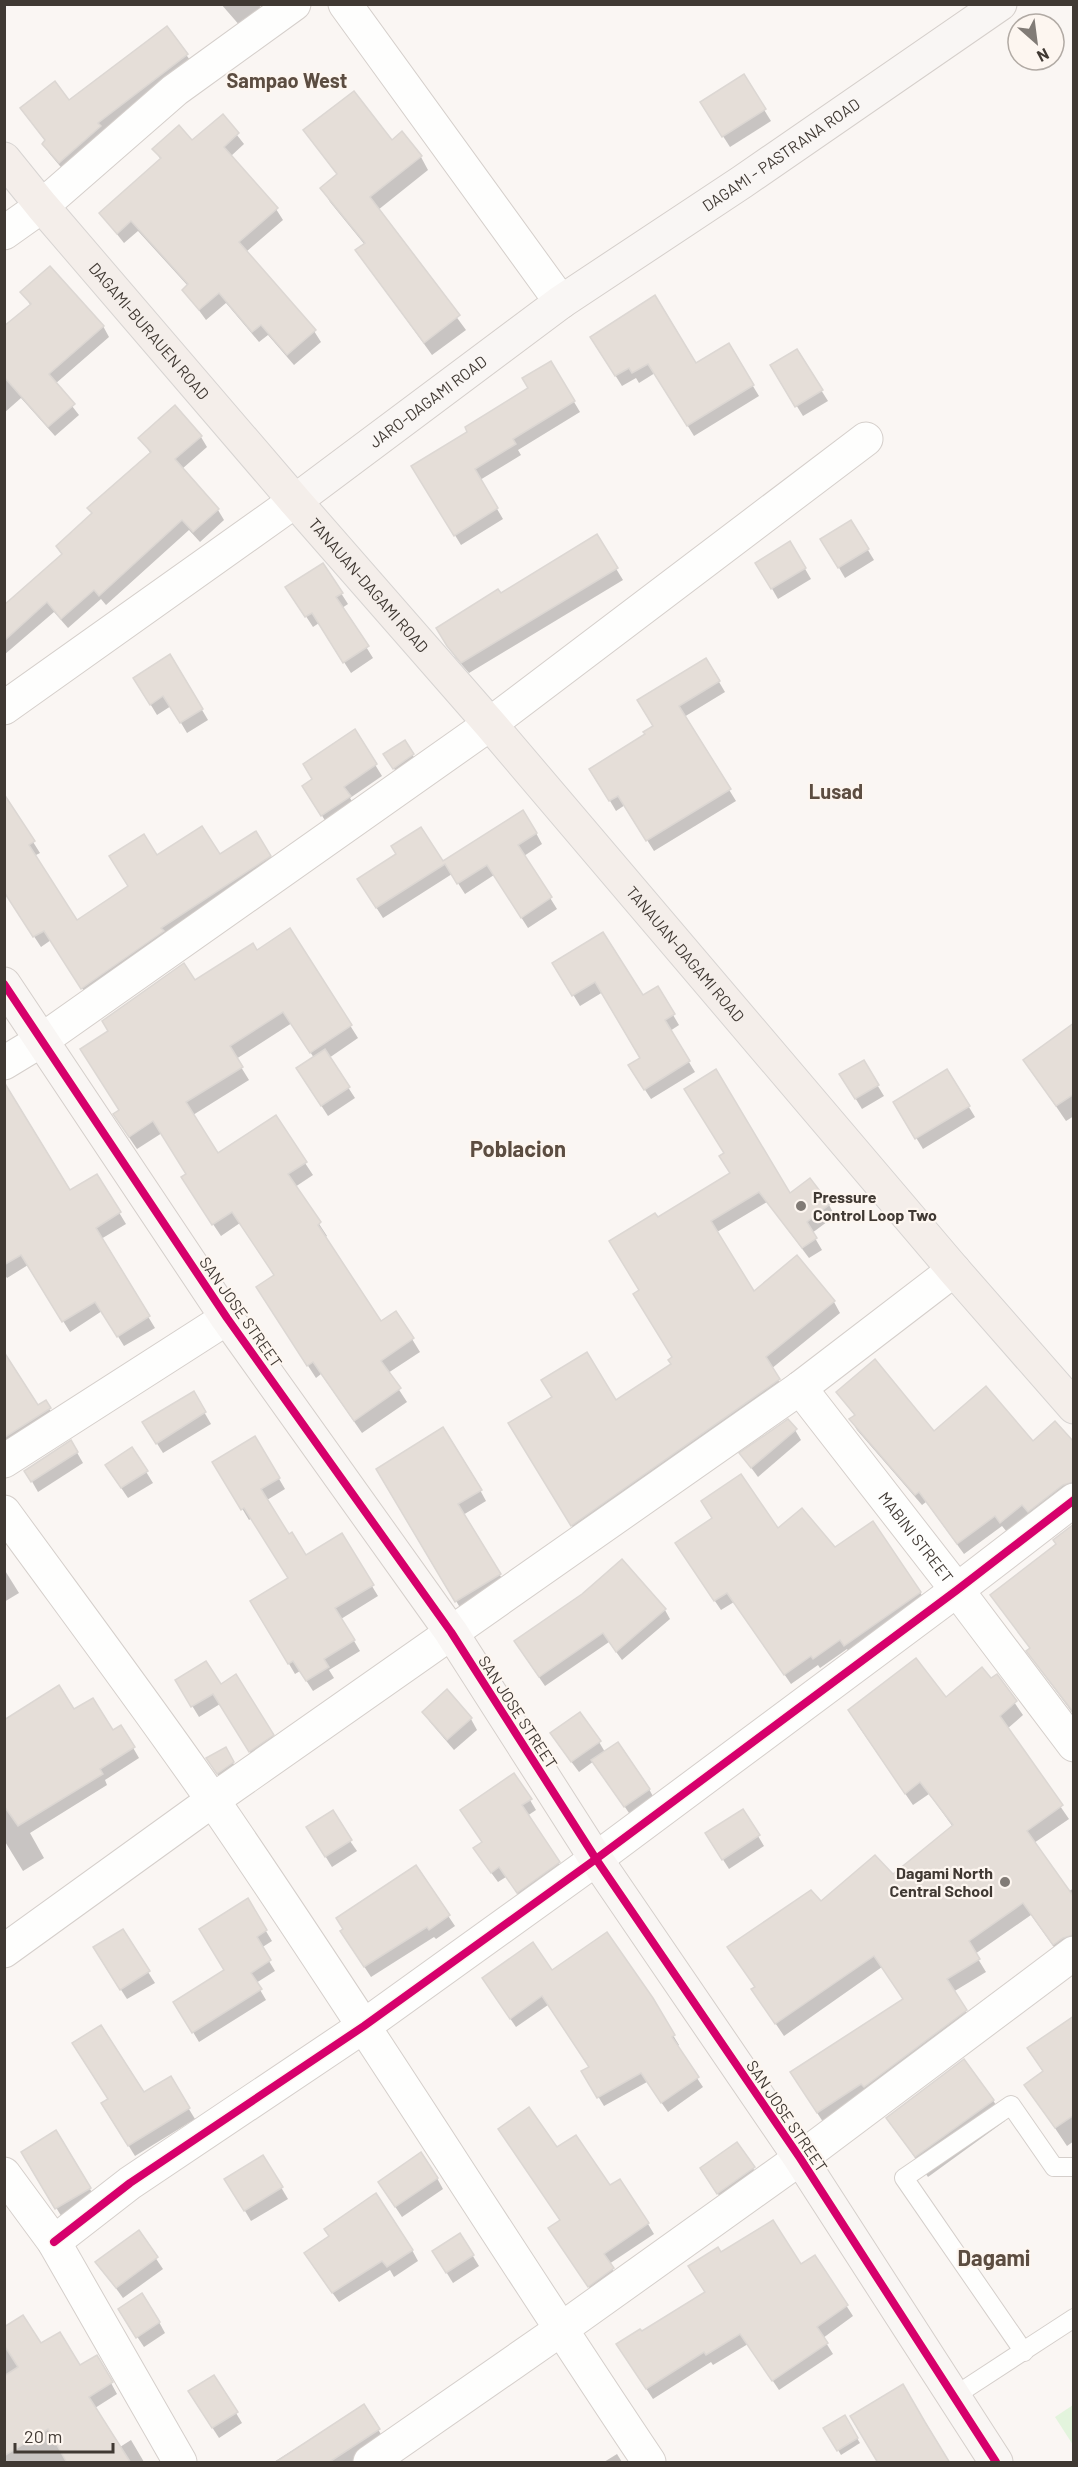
<svg xmlns="http://www.w3.org/2000/svg" width="1078" height="2467" font-family="Barlow,sans-serif">
  <rect width="100%" height="100%" fill="#faf6f3"/>
  <polygon fill="#e3f4dd" points="1073,2405 1073,2445 1055,2417"/>
  <g fill="#0003">
    <polygon points="221,4 259,4 261,9 241,27"/>
    <polygon points="166,28 193,64 65,172 49,153 44,144 46,142 22,108 68,102"/>
    <polygon points="743,76 771,121 730,147 708,113"/>
    <polygon points="222,116 244,144 231,156 276,209 283,220 246,252 314,331 321,342 294,365 268,335 259,342 226,303 206,320 184,290 188,286 138,231 124,243 100,213 161,160 154,149 192,142"/>
    <polygon points="305,130 391,142 421,157 428,170 378,210 466,330 432,355 357,251 365,245 330,202 322,188 338,176"/>
    <polygon points="22,292 103,326 109,337 55,384 79,415 55,436 21,398 4,413 4,328 31,306"/>
    <polygon points="728,345 759,396 694,436 655,373 639,383 636,378 622,386 598,348 695,365"/>
    <polygon points="551,363 580,412 518,450 521,455 480,480 503,519 461,545 413,467 469,432 530,389"/>
    <polygon points="778,376 821,390 828,401 803,416"/>
    <polygon points="201,437 207,447 182,469 218,510 224,520 200,542 189,530 106,605 101,599 68,628 54,612 4,655 4,607 63,556 57,547 93,515 89,508 151,454 140,438"/>
    <polygon points="851,522 874,560 845,578 822,539"/>
    <polygon points="596,536 623,580 469,673 455,657 438,628 500,595"/>
    <polygon points="790,543 811,579 778,599 757,563"/>
    <polygon points="323,565 348,604 342,608 373,658 351,673 319,623 313,627 294,598"/>
    <polygon points="170,656 208,720 187,733 171,706 157,715 135,679"/>
    <polygon points="706,660 725,692 684,717 736,801 654,851 625,805 616,811 591,769 647,735"/>
    <polygon points="355,732 382,776 350,798 356,808 328,825 310,797 314,780"/>
    <polygon points="405,742 419,766 400,779 392,765"/>
    <polygon points="18,818 40,853 34,856 77,922 130,887 157,857 270,856 276,867 89,999 51,940 41,947 14,906"/>
    <polygon points="536,833 542,844 524,856 557,909 528,928 494,875 465,894 452,874 383,918 365,890"/>
    <polygon points="290,930 358,1038 329,1058 355,1098 328,1116 304,1079 314,1058 292,1023 236,1059 249,1080 193,1115 217,1155 305,1163 313,1175 295,1187 327,1236 324,1238 380,1323 396,1313 420,1352 388,1373 407,1402 362,1433 321,1374 316,1378 265,1300 275,1276 240,1223 221,1236 190,1190 188,1175 162,1133 137,1149 122,1127 121,1111 194,982 257,952"/>
    <polygon points="554,963 642,997 657,988 679,1025 670,1031 695,1072 651,1099 636,1076 642,1059 603,992 580,1006"/>
    <polygon points="1074,1025 1074,1116 1066,1121 1025,1061"/>
    <polygon points="863,1062 884,1096 862,1109 841,1075"/>
    <polygon points="947,1071 975,1117 923,1149 895,1103"/>
    <polygon points="732,1174 789,1196 829,1205 835,1216 812,1233 822,1250 809,1258 767,1202 717,1232 754,1293 834,1302 840,1313 771,1369 785,1391 578,1536 516,1434 615,1402 673,1365 674,1358 641,1291 657,1219"/>
    <polygon points="97,1176 126,1224 101,1239 155,1328 124,1346 102,1311 70,1332 28,1265 7,1278 4,1274 4,1235"/>
    <polygon points="4,1366 38,1407 45,1402 56,1420 4,1444"/>
    <polygon points="193,1393 211,1424 163,1453 144,1423"/>
    <polygon points="838,1393 933,1433 1074,1445 1074,1494 1007,1532 1002,1526 964,1554 926,1502 922,1505 857,1430 851,1420 855,1416"/>
    <polygon points="795,1430 801,1440 758,1477 741,1454"/>
    <polygon points="255,1438 285,1489 267,1500 289,1536 305,1557 341,1535 378,1596 341,1619 360,1651 329,1670 334,1678 313,1691 300,1671 295,1674 252,1601 289,1579 252,1518 249,1520 214,1462"/>
    <polygon points="71,1442 83,1463 38,1492 26,1471"/>
    <polygon points="132,1449 153,1483 128,1498 113,1476"/>
    <polygon points="378,1469 480,1490 486,1501 463,1515 506,1585 462,1611"/>
    <polygon points="713,1519 778,1530 834,1549 920,1592 926,1603 851,1655 847,1649 820,1668 818,1665 791,1684 734,1602 721,1610 683,1554"/>
    <polygon points="1074,1526 1074,1715 1036,1664 1028,1651 1031,1649 992,1595 1057,1545"/>
    <polygon points="4,1569 19,1593 4,1602"/>
    <polygon points="665,1610 670,1619 622,1660 609,1642 545,1686 521,1651"/>
    <polygon points="996,1676 1023,1715 1007,1729 1069,1819 1034,1843 1068,1892 1074,1888 1074,1950 1061,1957 1031,1915 975,1954 986,1972 953,1992 973,2023 825,2125 799,2085 904,2000 882,1967 784,2036 761,2002 820,1903 892,1876 953,1827 929,1794 913,1805 857,1724 946,1700"/>
    <polygon points="177,1681 220,1686 272,1735 278,1746 256,1762 220,1704 199,1717"/>
    <polygon points="447,1691 471,1719 477,1730 454,1750 430,1722 423,1712"/>
    <polygon points="74,1711 113,1732 121,1727 139,1758 105,1780 107,1785 30,1833 44,1858 23,1871 4,1840 4,1809"/>
    <polygon points="599,1742 605,1752 649,1789 655,1800 631,1816 594,1761 579,1772 558,1744"/>
    <polygon points="225,1749 239,1773 225,1784 214,1770"/>
    <polygon points="530,1800 536,1810 527,1816 565,1873 524,1903 506,1877 498,1882 481,1859 483,1843 468,1821"/>
    <polygon points="758,1836 764,1846 729,1869 713,1844"/>
    <polygon points="314,1838 350,1841 357,1851 332,1867"/>
    <polygon points="415,1867 455,1926 436,1939 434,1937 371,1977 348,1942"/>
    <polygon points="247,1900 272,1941 261,1948 275,1971 256,1983 266,2000 199,2042 181,2012 226,1970"/>
    <polygon points="122,1931 155,1983 127,1999 101,1959"/>
    <polygon points="552,1972 651,1999 679,2045 676,2047 703,2087 668,2112 647,2082 604,2106 583,2072 590,2068 548,2005 516,2027 489,1988"/>
    <polygon points="1074,2018 1074,2141 1067,2146 1026,2085 1043,2072 1029,2049"/>
    <polygon points="170,2078 195,2119 135,2156 109,2114"/>
    <polygon points="993,2100 1005,2121 928,2177 888,2118"/>
    <polygon points="56,2133 96,2199 63,2219 23,2153"/>
    <polygon points="737,2144 760,2179 724,2203 708,2179"/>
    <polygon points="556,2149 610,2187 648,2224 654,2234 609,2264 618,2279 595,2296 555,2238 561,2221"/>
    <polygon points="263,2157 288,2199 251,2221 226,2179"/>
    <polygon points="437,2178 443,2189 402,2217 386,2193"/>
    <polygon points="138,2232 163,2269 123,2298 97,2262"/>
    <polygon points="460,2235 479,2266 453,2283 440,2262"/>
    <polygon points="330,2237 412,2250 418,2261 394,2277 390,2270 339,2302 312,2264"/>
    <polygon points="815,2257 853,2316 823,2338 833,2354 779,2390 748,2344 713,2365 711,2362 653,2399 624,2355 641,2333 707,2293 800,2266"/>
    <polygon points="126,2320 159,2322 165,2333 144,2347"/>
    <polygon points="4,2329 41,2345 80,2367 97,2357 117,2394 95,2408 120,2447 131,2440 144,2462 4,2462"/>
    <polygon points="196,2402 236,2413 242,2423 219,2438"/>
    <polygon points="364,2406 385,2441 351,2462 274,2462"/>
    <polygon points="844,2417 860,2443 841,2455 825,2428"/>
    <polygon points="617,2454 622,2462 604,2462"/>
  </g>
  <g fill="#e5ded8" stroke="#dcd7d3" stroke-width="1.5">
    <polygon points="167,26 188,54 98,123 101,126 59,163 42,144 45,140 20,108 55,81 69,100"/>
    <polygon points="744,74 766,109 722,137 700,102"/>
    <polygon points="354,91 392,140 402,131 422,156 370,197 460,315 424,343 355,250 365,243 320,188 337,174 303,130"/>
    <polygon points="223,114 239,133 224,147 278,208 239,242 316,330 287,355 261,325 252,332 219,293 199,310 182,290 188,284 131,221 117,234 99,213 161,158 152,149 179,125 192,140"/>
    <polygon points="50,266 104,326 49,374 75,404 48,427 4,377 4,326 31,304 20,292"/>
    <polygon points="655,295 696,363 729,343 754,385 687,426 648,364 632,373 629,368 615,376 590,337"/>
    <polygon points="797,349 823,390 795,407 770,365"/>
    <polygon points="551,361 575,401 513,439 516,444 475,469 498,508 454,536 411,466 467,432 465,427 528,388 522,378"/>
    <polygon points="175,405 202,436 175,459 219,509 193,532 182,520 99,596 94,590 61,619 47,602 4,641 4,605 62,554 56,546 92,513 87,508 151,452 138,438"/>
    <polygon points="851,520 869,549 838,568 820,539"/>
    <polygon points="597,534 618,568 461,663 447,646 436,628 498,589 501,593"/>
    <polygon points="790,541 806,568 771,589 755,563"/>
    <polygon points="323,563 343,593 336,597 369,646 343,663 312,613 305,617 285,587"/>
    <polygon points="170,654 203,709 180,723 163,696 150,705 133,678"/>
    <polygon points="706,658 720,681 679,706 731,789 646,841 618,796 609,801 589,769 645,734 643,732 653,726 637,700"/>
    <polygon points="355,729 377,764 344,787 351,796 321,816 302,786 312,779 303,764"/>
    <polygon points="405,740 414,754 393,769 383,754"/>
    <polygon points="4,794 35,841 29,845 77,920 128,886 109,856 144,834 157,855 202,826 220,854 256,831 271,856 161,928 164,931 81,989 44,931 33,937 4,892"/>
    <polygon points="523,810 537,833 518,845 552,897 521,918 487,865 457,884 445,864 376,908 357,879 396,854 391,846 421,827 443,861"/>
    <polygon points="290,928 352,1025 310,1053 283,1012 230,1046 243,1067 186,1102 218,1153 276,1115 307,1162 288,1174 321,1222 318,1225 381,1321 396,1311 414,1338 381,1361 401,1388 354,1421 313,1362 307,1366 256,1287 274,1275 232,1212 212,1225 181,1177 186,1174 153,1121 129,1137 113,1114 119,1110 80,1049 108,1031 102,1021 184,963 195,980 253,943 257,950"/>
    <polygon points="603,932 643,995 658,986 675,1014 665,1020 690,1061 644,1090 628,1065 640,1058 595,982 572,996 552,963"/>
    <polygon points="1074,1023 1074,1094 1056,1106 1023,1060"/>
    <polygon points="325,1049 350,1087 321,1106 296,1068"/>
    <polygon points="864,1060 879,1085 855,1099 839,1074"/>
    <polygon points="716,1069 790,1193 810,1178 830,1204 807,1222 817,1238 802,1248 759,1192 711,1221 754,1291 797,1255 835,1301 766,1357 780,1379 571,1526 508,1423 552,1397 541,1380 587,1352 616,1400 671,1364 668,1360 672,1357 633,1294 639,1290 609,1241 655,1213 658,1217 730,1173 719,1156 724,1153 684,1089"/>
    <polygon points="947,1069 970,1106 915,1139 893,1102"/>
    <polygon points="4,1082 70,1190 97,1174 121,1212 96,1228 150,1316 117,1337 95,1302 62,1322 21,1255 4,1265"/>
    <polygon points="4,1352 38,1405 46,1400 51,1408 4,1438"/>
    <polygon points="875,1359 934,1431 986,1386 1033,1441 1055,1421 1074,1442 1074,1482 1063,1485 1028,1512 1022,1505 1000,1523 995,1516 957,1544 919,1492 915,1495 849,1419 855,1415 836,1392"/>
    <polygon points="194,1391 206,1412 156,1444 142,1422"/>
    <polygon points="788,1419 797,1429 751,1468 739,1453"/>
    <polygon points="443,1427 482,1490 458,1504 501,1574 455,1602 376,1469"/>
    <polygon points="255,1436 280,1478 261,1489 289,1534 292,1532 306,1555 342,1533 374,1585 335,1608 355,1640 324,1659 329,1667 306,1681 293,1661 288,1664 250,1601 288,1578 244,1508 241,1510 212,1462"/>
    <polygon points="71,1440 78,1452 31,1482 24,1471"/>
    <polygon points="132,1447 148,1471 121,1488 105,1465"/>
    <polygon points="741,1474 778,1528 802,1508 835,1547 873,1521 921,1592 844,1646 840,1640 813,1659 811,1656 784,1675 727,1593 714,1601 675,1543 712,1518 701,1501"/>
    <polygon points="1074,1524 1074,1713 1026,1651 1030,1648 990,1595 1056,1544 1053,1540"/>
    <polygon points="622,1559 666,1609 616,1652 603,1633 539,1677 514,1641 582,1594"/>
    <polygon points="916,1658 946,1697 982,1667 991,1678 997,1674 1017,1701 1000,1716 1063,1805 1027,1831 1074,1897 1074,1935 1063,1938 1053,1945 1023,1903 969,1941 980,1959 947,1979 967,2010 864,2087 861,2084 817,2113 790,2072 903,1999 874,1956 775,2024 751,1989 755,1987 727,1947 811,1890 821,1901 875,1855 893,1874 953,1825 920,1782 905,1794 848,1710"/>
    <polygon points="206,1661 221,1684 236,1674 274,1735 249,1752 213,1694 191,1707 175,1680"/>
    <polygon points="59,1685 74,1709 93,1698 113,1730 121,1725 135,1747 100,1769 103,1774 18,1826 4,1806 4,1720"/>
    <polygon points="447,1689 472,1718 447,1740 422,1712"/>
    <polygon points="580,1712 601,1741 571,1762 550,1733"/>
    <polygon points="618,1742 650,1789 624,1807 591,1760"/>
    <polygon points="226,1747 234,1762 217,1774 206,1758"/>
    <polygon points="514,1773 532,1799 522,1805 560,1862 517,1893 499,1867 491,1873 473,1848 482,1842 460,1810"/>
    <polygon points="743,1809 760,1835 722,1860 705,1833"/>
    <polygon points="333,1810 352,1840 325,1857 306,1827"/>
    <polygon points="416,1865 450,1915 429,1930 427,1927 364,1967 340,1931 343,1929 336,1918"/>
    <polygon points="248,1898 267,1930 257,1937 271,1960 251,1973 262,1989 192,2033 173,2002 224,1970 199,1929"/>
    <polygon points="123,1929 150,1971 120,1990 93,1947"/>
    <polygon points="607,1932 653,1998 675,2035 672,2037 699,2077 661,2103 641,2073 597,2098 581,2071 589,2067 542,1996 510,2019 482,1978 533,1942 552,1970"/>
    <polygon points="1074,2016 1074,2115 1055,2128 1024,2085 1043,2071 1027,2048"/>
    <polygon points="101,2025 144,2092 171,2076 190,2108 128,2146 101,2103 108,2099 72,2043"/>
    <polygon points="964,2059 994,2100 915,2157 886,2118"/>
    <polygon points="529,2107 557,2147 576,2135 610,2185 620,2179 649,2223 604,2254 614,2268 588,2287 548,2228 560,2220 498,2129"/>
    <polygon points="56,2130 91,2188 55,2209 21,2152"/>
    <polygon points="737,2142 755,2167 717,2194 700,2168"/>
    <polygon points="421,2152 438,2178 395,2207 378,2182"/>
    <polygon points="263,2155 283,2187 244,2211 224,2179"/>
    <polygon points="376,2193 413,2250 387,2267 382,2261 332,2293 304,2253 329,2236 324,2229"/>
    <polygon points="773,2220 801,2264 815,2255 848,2305 817,2327 828,2343 772,2381 740,2334 706,2355 704,2352 646,2389 616,2344 640,2329 642,2331 705,2292 688,2266 718,2247 721,2252"/>
    <polygon points="139,2230 158,2257 116,2288 95,2262"/>
    <polygon points="460,2233 474,2255 446,2273 432,2251"/>
    <polygon points="142,2293 160,2322 136,2338 118,2309"/>
    <polygon points="23,2315 41,2343 60,2332 80,2365 97,2355 113,2382 89,2397 131,2463 67,2463 48,2429 4,2456 4,2376 18,2367 4,2345 4,2327"/>
    <polygon points="214,2375 238,2412 212,2428 188,2391"/>
    <polygon points="903,2384 925,2422 950,2463 878,2463 850,2416"/>
    <polygon points="364,2404 380,2429 328,2463 274,2463"/>
    <polygon points="845,2415 858,2438 837,2451 823,2428"/>
  </g>
  <g fill="none" stroke-linecap="round" stroke-linejoin="round">
    <g stroke="#d5cfcb" stroke-width="20">
      <g id="lane">
        <polyline points="1024,2352 904,2178 1011,2105 1054,2167 1074,2167"/>
        <polyline points="953,2397 1074,2318"/>
      </g>
    </g>
    <g stroke="#d5cfcb" stroke-width="35">
      <g id="street">
        <polyline points="345,4 561,302"/>
        <polyline points="4,233 42,206 175,90 294,4"/>
        <polyline points="4,708 295,501"/>
        <polyline points="4,1063 42,1040 490,724 866,439"/>
        <path id="s1" d="M800 1388 957 1590 1074 1745"/>
        <polyline points="4,1461 227,1318"/>
        <path d="M4 1512C74 1608 146 1704 214 1802 363 2019 502 2243 649 2462"/>
        <polyline points="4,1951 213,1800 800,1388 954,1270"/>
        <polyline points="4,2174 54,2242 180,2462"/>
        <polyline points="54,2242 130,2183 364,2026 596,1859 957,1590 1074,1500"/>
        <polyline points="370,2462 560,2330 813,2149 1074,1953"/>
      </g>
    </g>
    <g stroke="#d5cfcb" stroke-width="35">
      <g id="secondary">
        <path id="s2" d="M295 501 561 302 742 182 1000 4"/>
        <polyline points="4,984 227,1318 451,1632 596,1859 800,2158 996,2462"/>
      </g>
    </g>
    <g stroke="#d7d4d2" stroke-width="35">
      <g id="primary">
        <path id="s3" d="M4 159 42 206 295 501 490 724 954 1270 1074 1407"/>
      </g>
    </g>
    <use href="#lane" stroke="#fefefd" stroke-width="18"/>
    <use href="#street" stroke="#fefefd" stroke-width="33"/>
    <use href="#secondary" stroke="#f9f6f4" stroke-width="33"/>
    <use href="#primary" stroke="#f4eeea" stroke-width="33"/>
    <g stroke="#fdf6f0" stroke-width="11">
      <g id="cycleway">
        <polyline points="4,984 227,1318 451,1632 596,1859 800,2158 996,2462"/>
        <polyline points="54,2242 130,2183 364,2026 596,1859 957,1590 1074,1500"/>
      </g>
    </g>
    <use href="#cycleway" stroke="#d6006c" stroke-width="8"/>
  </g>
  <g fill="#817b76" stroke="#fdf6f0" stroke-width="2">
    <circle cx="801" cy="1206" r="6"/>
    <circle cx="1005" cy="1882" r="6"/>
  </g>
  <g text-anchor="middle" stroke-width="4.5" stroke-linejoin="round" paint-order="stroke">
    <g font-size="16" fill="#403933" stroke="#fdf6f0">
      <text dy="6" stroke="none"><textPath href="#s2" startOffset="597">DAGAMI - PASTRANA ROAD</textPath></text>
      <text dy="6" stroke="none"><textPath href="#s3" startOffset="225">DAGAMI-BURAUEN ROAD</textPath></text>
      <text dy="6" stroke="none"><textPath href="#s2" startOffset="166">JARO-DAGAMI ROAD</textPath></text>
      <text dy="6" stroke="none"><textPath href="#s3" startOffset="561">TANAUAN-DAGAMI ROAD</textPath></text>
      <text dy="6" stroke="none"><textPath href="#s3" startOffset="1047">TANAUAN-DAGAMI ROAD</textPath></text>
      <text transform="translate(241 1312) rotate(55)" y="6">SAN JOSE STREET</text>
      <text dy="6" stroke="none"><textPath href="#s1" startOffset="189">MABINI STREET</textPath></text>
      <text transform="translate(518 1712) rotate(57)" y="6">SAN JOSE STREET</text>
      <text transform="translate(787 2116) rotate(56)" y="6">SAN JOSE STREET</text>
    </g>
    <g font-size="16" font-weight="bold" fill="#403933" stroke="#fdf6f0" text-anchor="start">
      <text x="813" y="1203">Pressure<tspan x="813" dy="18">Control Loop Two</tspan></text>
      <text x="993" y="1879" text-anchor="end">Dagami North<tspan x="993" dy="18">Central School</tspan></text>
    </g>
    <g font-size="20" font-weight="bold" fill="#5c4d41" stroke="#fdf6f0">
      <text x="287" y="88">Sampao West</text>
      <text x="836" y="799">Lusad</text>
    </g>
    <g font-size="22" font-weight="bold" fill="#5c4d41" stroke="#fdf6f0">
      <text x="518" y="1157">Poblacion</text>
      <text x="994" y="2266">Dagami</text>
    </g>
  </g>
  <rect width="1078" height="2467" fill="none" stroke="#403933" stroke-width="12"/>
  <g transform="translate(1036 42) rotate(152)"><circle r="28" fill="#fdf6f0" stroke="#b1aaa4" stroke-width="1.5"/>
  <path d="M0-4.5L10 22L0 15L-10 22Z" fill="#817b76"/>
  <text y="-9" font-size="16" font-weight="bold" text-anchor="middle" fill="#403933">N</text>
  </g>
  <path d="M15 2443v9h98v-9" fill="none" stroke="#403933" stroke-width="3"/>
  <text x="24" y="2443" font-size="18" fill="#403933" stroke="#fdf6f0" stroke-width="4.5" paint-order="stroke">20 m</text>
</svg>
